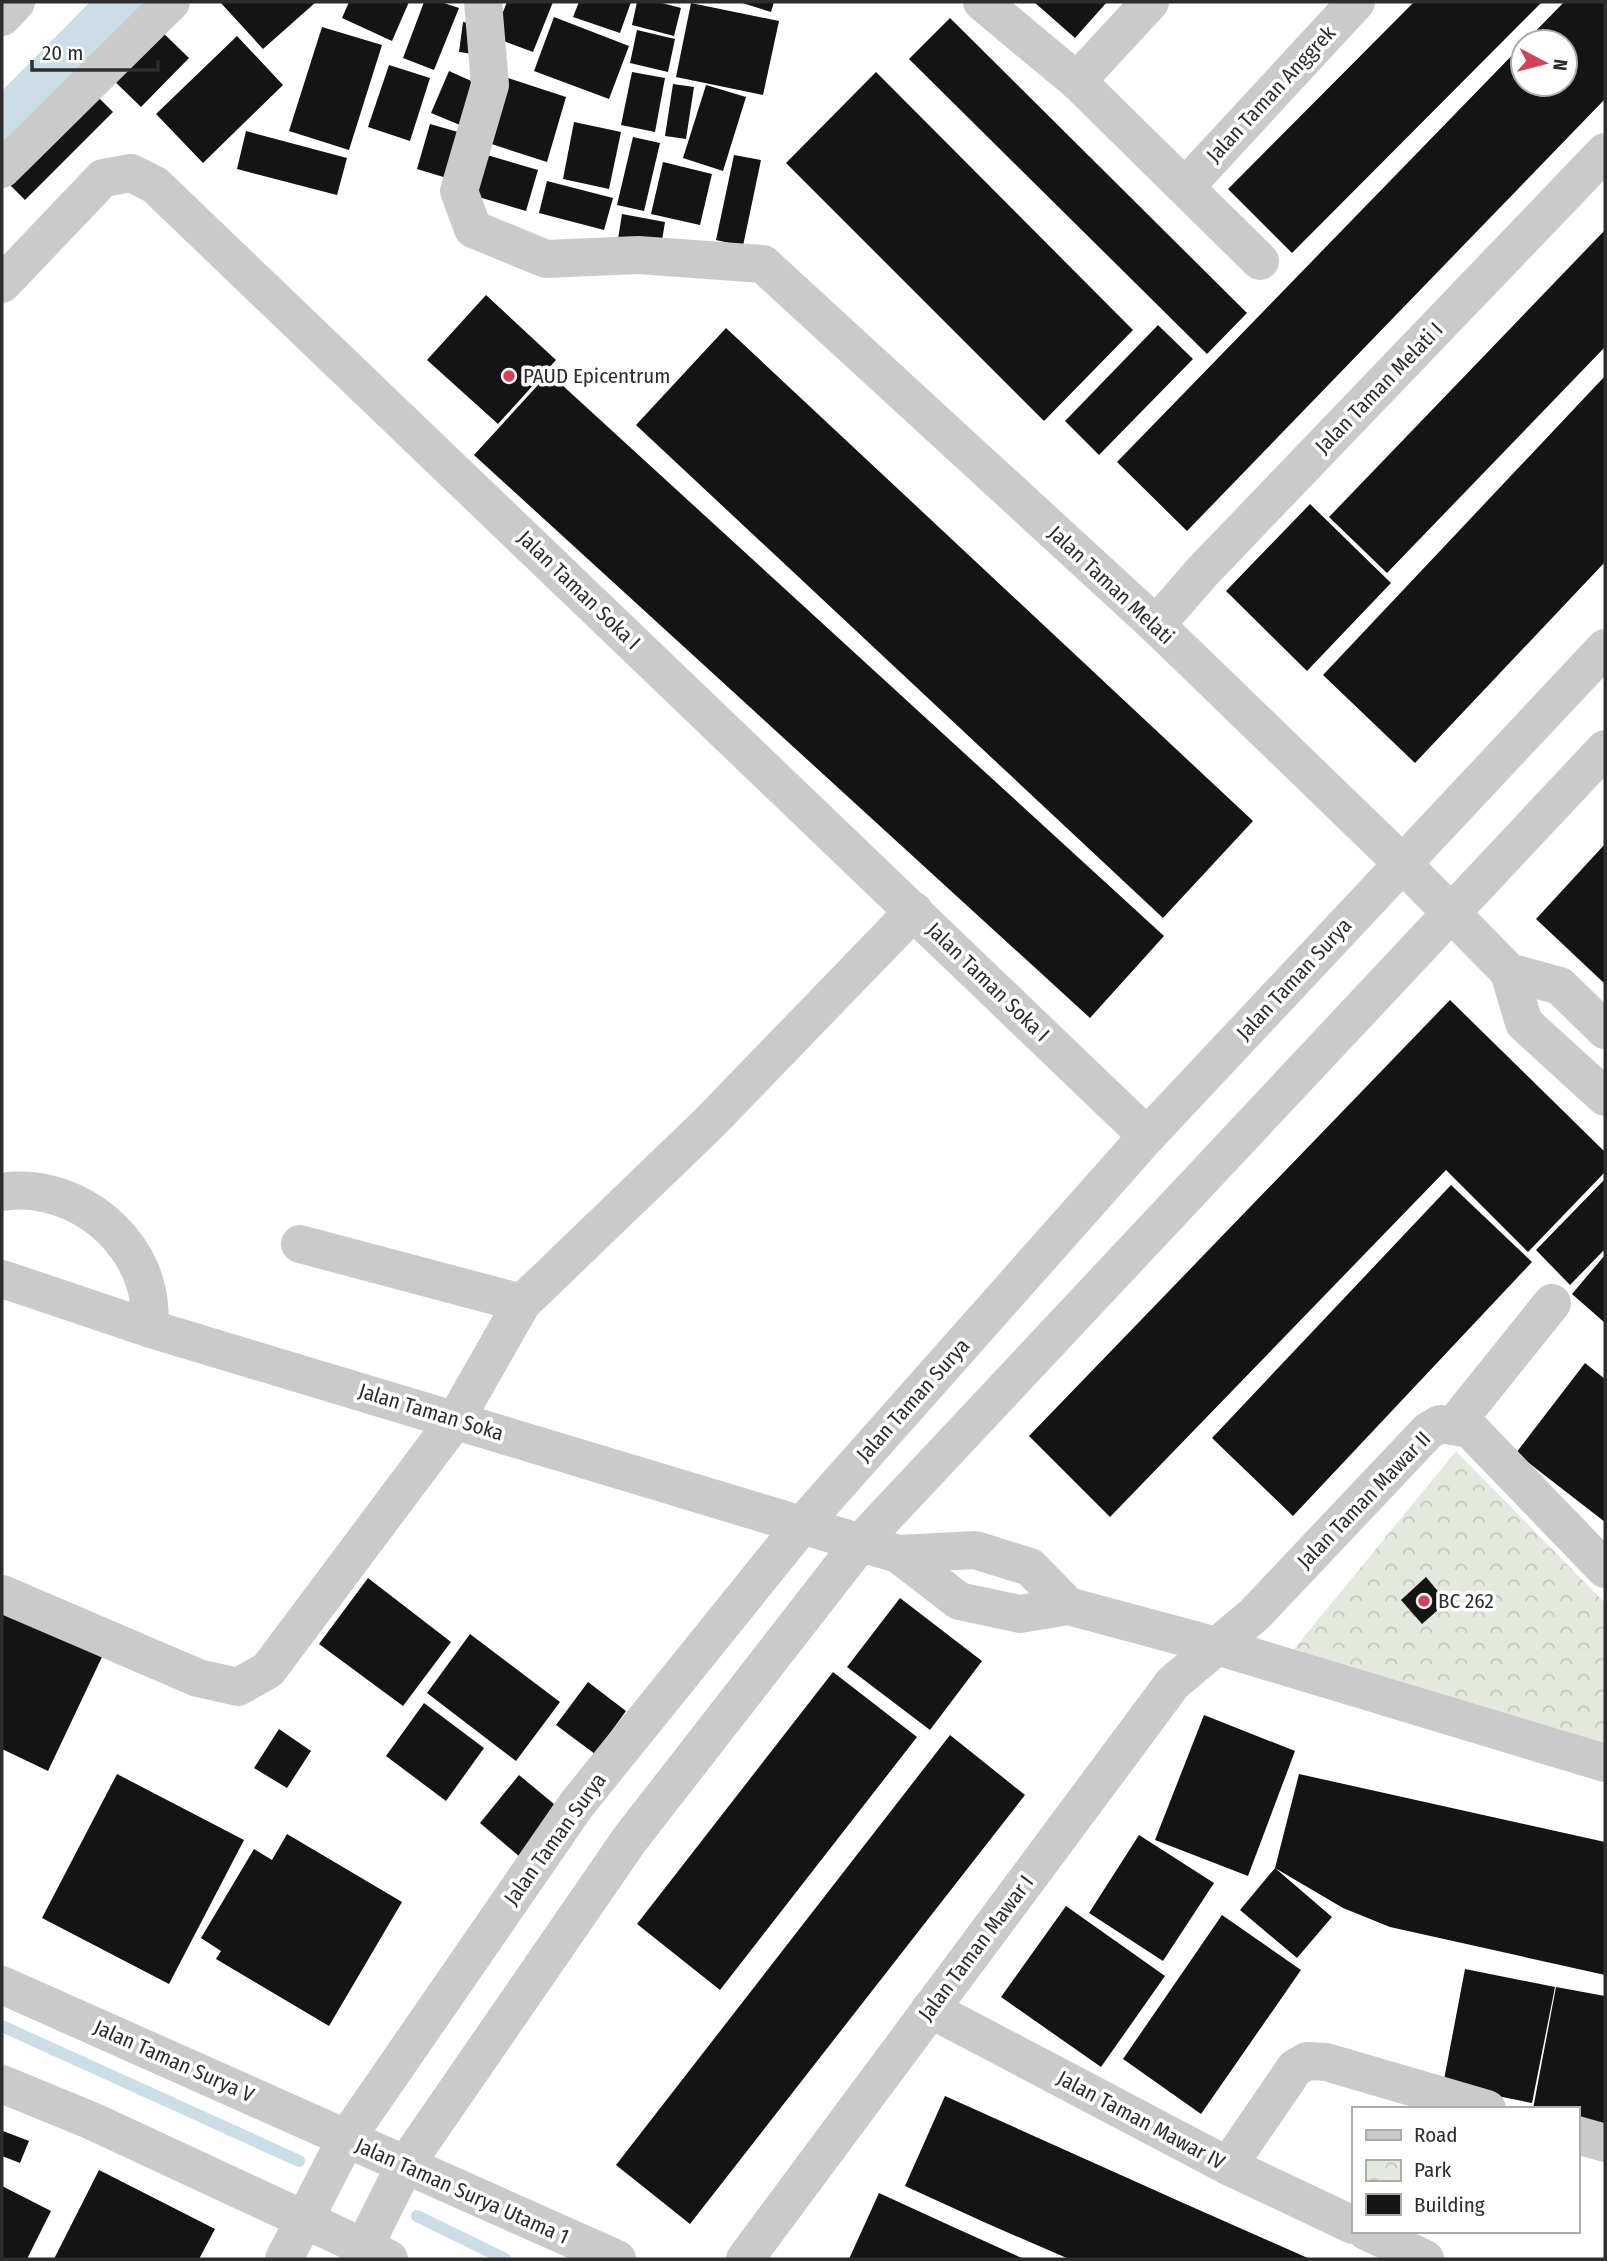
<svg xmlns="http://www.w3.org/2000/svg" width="1607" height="2261" font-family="'Fira Sans Condensed',sans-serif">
  <defs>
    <pattern id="park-crowns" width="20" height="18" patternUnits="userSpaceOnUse" patternTransform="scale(1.75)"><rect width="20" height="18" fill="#e4e9dd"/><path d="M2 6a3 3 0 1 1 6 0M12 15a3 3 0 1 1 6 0" fill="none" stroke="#c4c8be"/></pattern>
  </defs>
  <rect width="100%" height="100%" fill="#fff"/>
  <polygon fill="url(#park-crowns)" points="1456,1451 1605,1603 1605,1755 1285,1660"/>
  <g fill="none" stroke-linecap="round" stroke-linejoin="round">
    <g stroke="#cbdee7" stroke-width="12">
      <polyline points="2,2026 299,2161"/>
      <polyline points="417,2216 505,2259"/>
    </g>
    <polyline stroke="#cbdee7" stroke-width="44" points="2,122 121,2"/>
  </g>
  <g fill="#141414">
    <polygon points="220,2 316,2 263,49"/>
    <polygon points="349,2 409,2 392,41 342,18"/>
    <polygon points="424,2 441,2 459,8 434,70 403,58"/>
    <polygon points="507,2 553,2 533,52 493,37"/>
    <polygon points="579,2 631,2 620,33 573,17"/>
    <polygon points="637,2 658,2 681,8 674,36 632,25"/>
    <polygon points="739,2 774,2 771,12"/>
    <polygon points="1034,2 1107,2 1075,38"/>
    <polygon points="1414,2 1542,2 1292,253 1228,189"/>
    <polygon points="1564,2 1605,2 1605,99 1187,531 1117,462 1523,44 1523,84 1565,84 1565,42 1525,42"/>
    <polygon points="691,3 779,21 763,95 676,77"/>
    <polygon points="554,17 629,46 609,99 534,71"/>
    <polygon points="950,18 1247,313 1207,354 909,59"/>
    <polygon points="463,22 484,25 480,55 459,52"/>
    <polygon points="156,26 189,58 141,107 108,75"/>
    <polygon points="322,27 382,45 349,150 289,131"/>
    <polygon points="637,30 675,39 668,72 630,63"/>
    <polygon points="237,36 283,85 203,163 156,114"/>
    <polygon points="389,65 430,78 410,141 368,127"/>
    <polygon points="449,71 478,84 460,125 431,113"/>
    <polygon points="632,72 665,78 655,132 621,125"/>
    <polygon points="876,72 1133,330 1044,421 786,163"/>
    <polygon points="499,75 566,97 547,162 479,140"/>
    <polygon points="673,84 694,87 686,139 665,136"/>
    <polygon points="706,85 746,97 723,171 683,158"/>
    <polygon points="94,93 113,112 25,200 6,181"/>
    <polygon points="574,122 621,132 609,189 563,179"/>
    <polygon points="430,124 465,134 450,179 417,169"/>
    <polygon points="246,131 347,158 337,195 237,169"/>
    <polygon points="633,137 660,143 644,211 617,205"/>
    <polygon points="477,152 538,170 526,211 465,193"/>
    <polygon points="734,155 761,160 743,246 716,240"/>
    <polygon points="663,162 712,174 700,225 651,214"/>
    <polygon points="547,181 613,198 604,230 539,213"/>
    <polygon points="622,214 665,222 661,247 618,239"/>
    <polygon points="1605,230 1605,347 1387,573 1329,517"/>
    <polygon points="486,295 556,360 498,424 427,360"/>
    <polygon points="1158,325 1193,359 1099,455 1065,421"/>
    <polygon points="726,328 1253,821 1163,918 636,425"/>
    <polygon points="549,373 1164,936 1090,1018 474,455"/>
    <polygon points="1605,376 1605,562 1415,763 1323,675"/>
    <polygon points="1310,504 1391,583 1307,671 1226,591"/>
    <polygon points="1605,844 1605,984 1536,919"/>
    <polygon points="1450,1000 1605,1152 1605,1172 1528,1252 1446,1170 1110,1517 1029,1436"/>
    <polygon points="1605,1179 1605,1249 1570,1285 1536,1250"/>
    <polygon points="1451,1185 1532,1262 1293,1516 1212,1438"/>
    <polygon points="1605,1255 1605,1323 1572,1294"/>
    <polygon points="1585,1363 1605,1379 1605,1522 1516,1453"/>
    <polygon points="1426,1577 1447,1602 1422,1624 1401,1600"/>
    <polygon points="368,1578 451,1642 403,1706 319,1644"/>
    <polygon points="900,1598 982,1661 930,1730 847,1667"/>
    <polygon points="2,1610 102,1657 48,1771 2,1749"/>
    <polygon points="470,1634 560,1702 516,1761 427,1693"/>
    <polygon points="833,1672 917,1737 720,1990 637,1924"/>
    <polygon points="588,1682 626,1711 595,1754 556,1725"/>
    <polygon points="424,1703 484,1748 446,1801 386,1756"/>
    <polygon points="1204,1715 1295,1751 1248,1876 1155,1840"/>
    <polygon points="279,1729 311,1751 287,1788 254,1768"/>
    <polygon points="950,1735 1025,1795 690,2224 616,2165"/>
    <polygon points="117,1774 244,1840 169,1984 42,1918"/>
    <polygon points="1299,1774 1605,1842 1605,1975 1390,1927 1343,1908 1275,1868 1332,1917 1297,1958 1240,1910 1275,1868"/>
    <polygon points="519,1775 560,1809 520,1857 480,1823"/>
    <polygon points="287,1834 402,1902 329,2026 216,1959 221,1951 201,1938 254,1849 272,1860"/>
    <polygon points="1139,1835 1214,1883 1163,1961 1089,1913"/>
    <polygon points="1066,1906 1165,1976 1101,2067 1001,1997"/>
    <polygon points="1222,1915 1301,1970 1201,2114 1123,2059"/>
    <polygon points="1465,1969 1555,1987 1532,2103 1443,2085"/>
    <polygon points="1556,1987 1605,1996 1605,2131 1577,2126 1577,2109 1533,2109"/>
    <polygon points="945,2096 1181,2202 1310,2259 1069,2259 986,2223 905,2186"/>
    <polygon points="3,2131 29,2141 20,2163 2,2156"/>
    <polygon points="99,2170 215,2229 199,2259 54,2259"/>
    <polygon points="2,2186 51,2211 27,2259 2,2259"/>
    <polygon points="879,2193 951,2226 1024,2259 849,2259"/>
  </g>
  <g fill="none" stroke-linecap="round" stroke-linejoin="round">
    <g stroke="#cacaca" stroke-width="38">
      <polyline points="483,2 490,85 459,191 473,229 546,259 638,255 763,264 1156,625 1402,863 1509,972 1524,1023 1605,1097"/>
      <polyline points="982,2 1077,81 1260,261"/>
      <polyline points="2,17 16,2"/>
      <polyline points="1077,81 1150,2"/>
      <polyline points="2,169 171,2"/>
      <polyline points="1186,186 1356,2"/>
      <polyline points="2,284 103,178 131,173 155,185 1147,1136"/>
      <polyline points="1156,625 1203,571 1605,152"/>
      <polyline points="1509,972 1560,986 1605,1030"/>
      <path d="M2 1192C66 1182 132 1227 147 1291 150 1303 149 1317 151 1329"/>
      <polyline points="300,1244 522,1303"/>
      <polyline points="2,1279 151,1329 898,1554 975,1550 1030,1567 1068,1606"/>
      <polyline points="1455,1424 1552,1303"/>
      <polyline points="898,1554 959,1601 1020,1614 1068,1606 1217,1646 1605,1763"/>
      <polyline points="2,1594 198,1678 238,1687 268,1670 456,1419 522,1303 709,1123 914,911"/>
      <polyline points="2,1985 617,2259"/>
      <polyline points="930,2009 1228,2166 1353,2225"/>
      <polyline points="2,2084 92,2121 389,2259"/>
      <polyline points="1577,2135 1605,2143"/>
      <polyline points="1228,2166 1295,2068 1307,2061 1326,2062 1487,2109"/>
      <polyline points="1366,2231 1425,2259"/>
      <polyline points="284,2259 346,2139 577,1804 802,1525 1147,1136 1605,648"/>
      <polyline points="358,2259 404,2167 630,1839 861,1542 1605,749"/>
      <polyline points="745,2259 1173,1683 1254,1615 1428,1431 1440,1424 1470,1429 1605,1569"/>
    </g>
  </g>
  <g fill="#d14359" stroke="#fff" stroke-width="2.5">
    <circle cx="509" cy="376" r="7"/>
    <circle cx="1424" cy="1601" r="7"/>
  </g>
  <g text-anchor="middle" stroke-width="7" stroke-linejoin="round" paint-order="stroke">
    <g font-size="21" fill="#2d2d2d" stroke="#fff">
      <text transform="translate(1271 94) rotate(-47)" y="7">Jalan Taman Anggrek</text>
      <text transform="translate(1379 388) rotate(-46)" y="7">Jalan Taman Melati I</text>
      <text transform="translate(1111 585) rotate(43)" y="7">Jalan Taman Melati</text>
      <text transform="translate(579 590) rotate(44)" y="7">Jalan Taman Soka I</text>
      <text transform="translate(1294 979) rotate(-47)" y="7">Jalan Taman Surya</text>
      <text transform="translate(988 982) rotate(44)" y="7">Jalan Taman Soka I</text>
      <text transform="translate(913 1400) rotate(-48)" y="7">Jalan Taman Surya</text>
      <text transform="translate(431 1412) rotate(17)" y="7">Jalan Taman Soka</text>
      <text transform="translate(1364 1500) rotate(-46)" y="7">Jalan Taman Mawar II</text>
      <text transform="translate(555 1839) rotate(-54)" y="7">Jalan Taman Surya</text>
      <text transform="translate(976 1948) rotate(-53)" y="7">Jalan Taman Mawar I</text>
      <text transform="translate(174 2061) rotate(24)" y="7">Jalan Taman Surya V</text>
      <text transform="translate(1141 2120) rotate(28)" y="7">Jalan Taman Mawar IV</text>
      <text transform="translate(462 2191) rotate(24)" y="7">Jalan Taman Surya Utama 1</text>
    </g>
    <g font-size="21" fill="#2d2d2d" stroke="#fff" text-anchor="start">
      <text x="523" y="383">PAUD Epicentrum</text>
      <text x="1438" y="1608">BC 262</text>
    </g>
  </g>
  <rect width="1607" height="2261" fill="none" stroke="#2d2d2d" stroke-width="7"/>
  <rect x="1352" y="2107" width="228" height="126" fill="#ffffff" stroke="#ababab" stroke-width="2"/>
  <rect x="1366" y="2130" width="35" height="10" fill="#cacaca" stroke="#ababab" stroke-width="2"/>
  <text x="1414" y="2142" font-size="21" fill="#2d2d2d">Road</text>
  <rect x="1366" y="2160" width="35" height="21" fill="url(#park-crowns)" stroke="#ababab" stroke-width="2"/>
  <text x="1414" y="2177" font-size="21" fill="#2d2d2d">Park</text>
  <rect x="1366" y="2194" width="35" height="21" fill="#141414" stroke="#ababab" stroke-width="2"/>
  <text x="1414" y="2212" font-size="21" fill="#2d2d2d">Building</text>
  <g transform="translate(1544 63) rotate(97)"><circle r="33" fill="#ffffff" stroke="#ababab" stroke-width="2"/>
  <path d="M0-5L12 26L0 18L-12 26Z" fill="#d14359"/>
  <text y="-10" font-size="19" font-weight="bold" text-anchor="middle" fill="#2d2d2d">N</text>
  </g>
  <path d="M32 60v10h126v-10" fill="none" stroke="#2d2d2d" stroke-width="3.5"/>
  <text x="42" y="60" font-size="21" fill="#2d2d2d" stroke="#ffffff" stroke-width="5" paint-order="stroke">20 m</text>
</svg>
